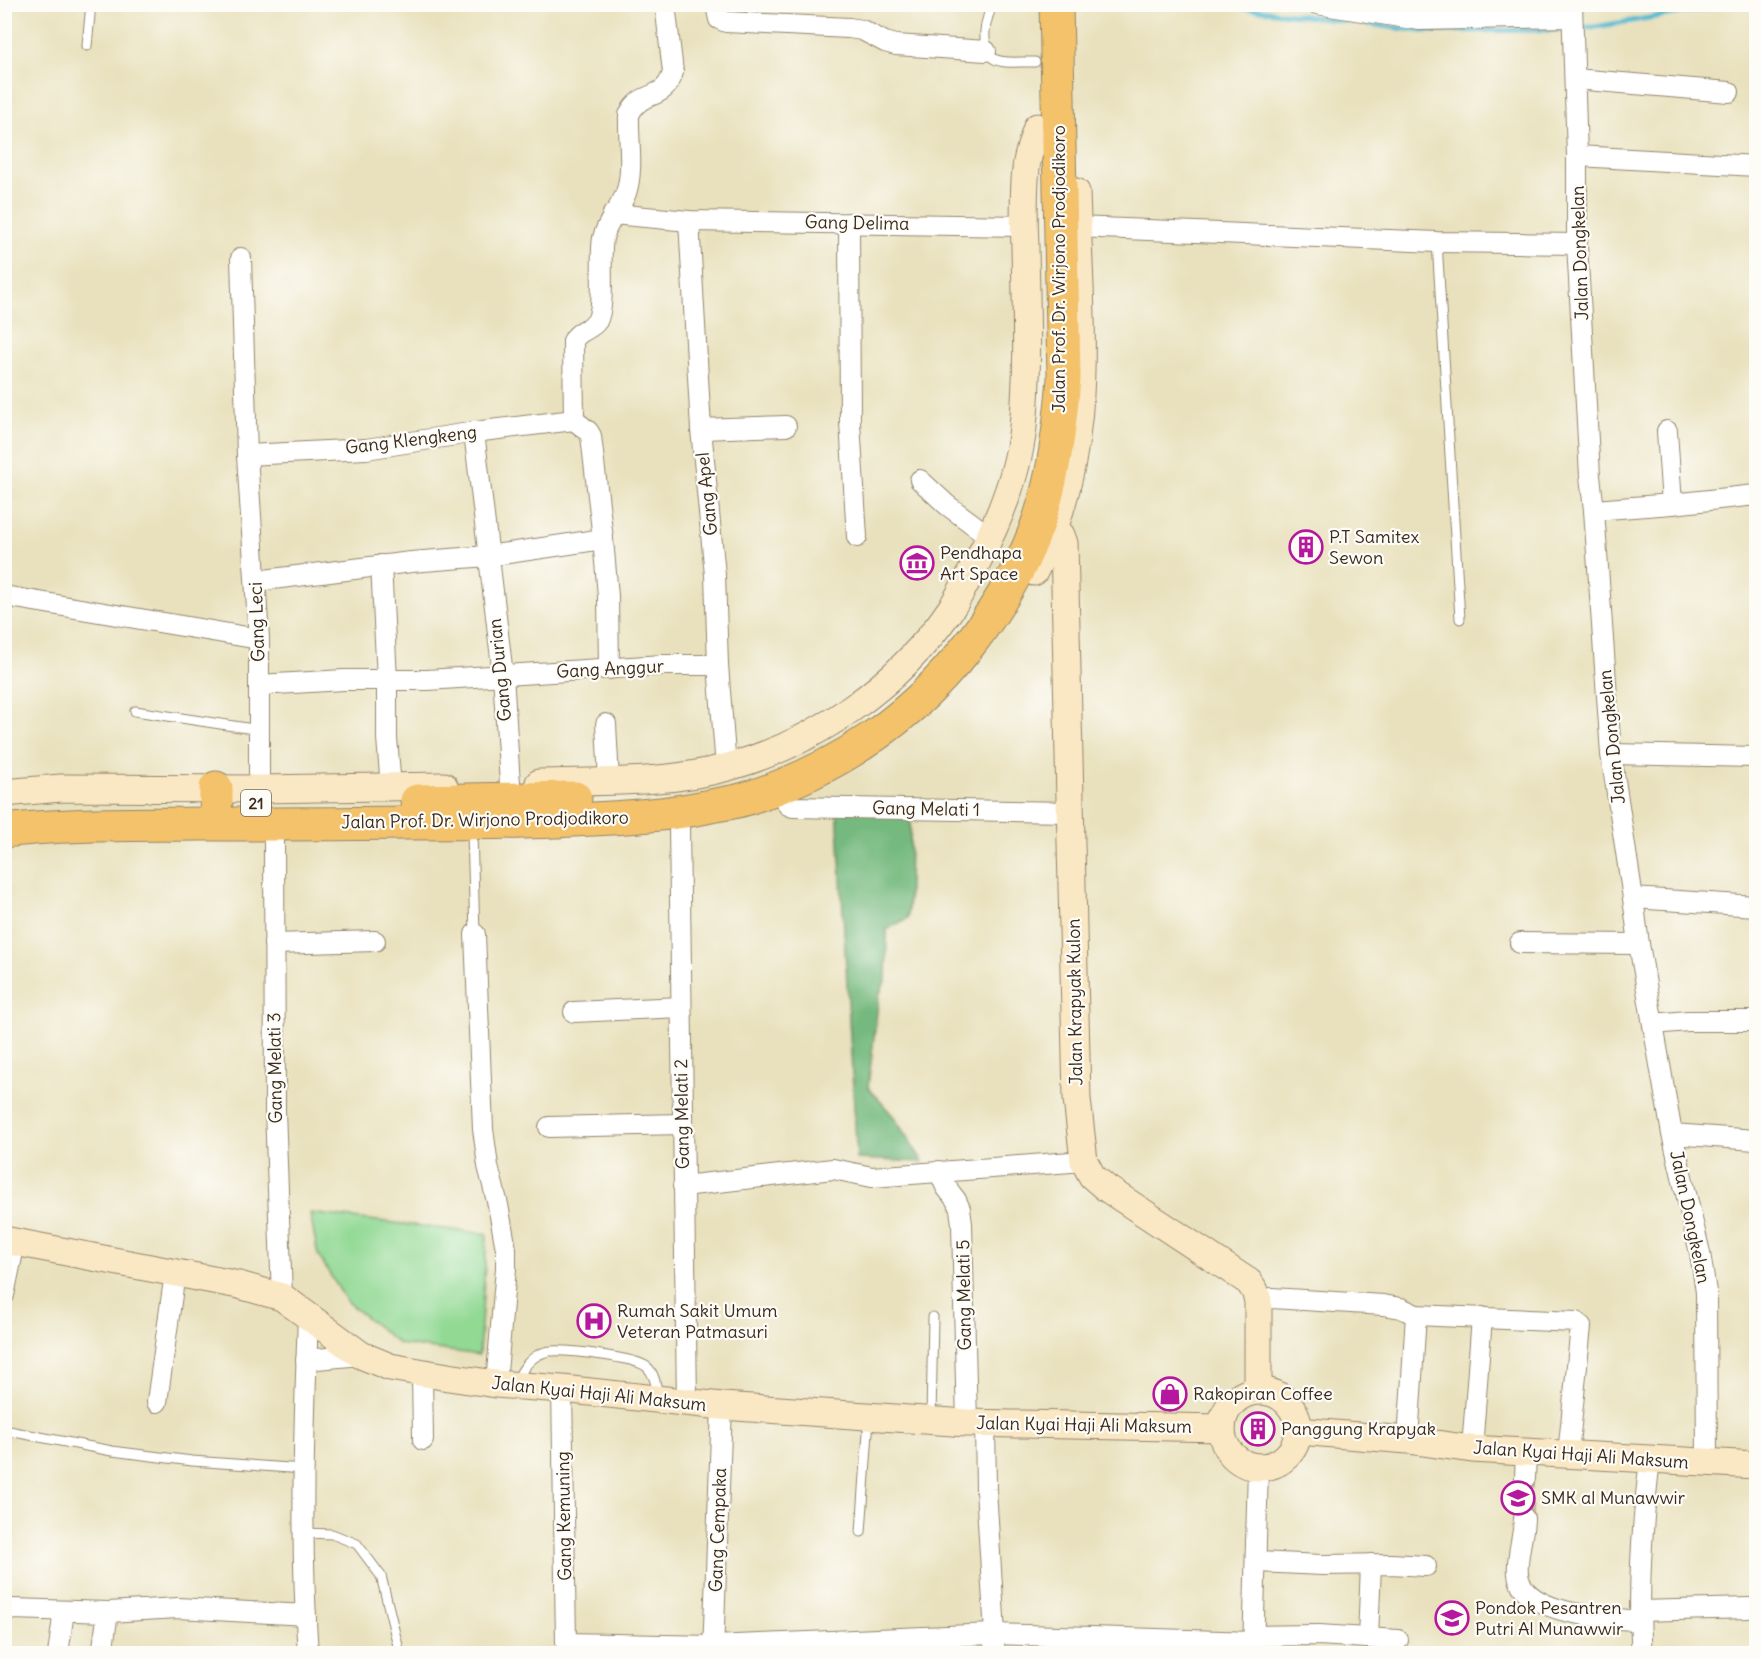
<svg xmlns="http://www.w3.org/2000/svg" width="1761" height="1658" font-family="Delius,sans-serif">
  <rect width="100%" height="100%" fill="#fdfcf7"/>
  <filter id="ink" filterUnits="userSpaceOnUse"><feTurbulence type="fractalNoise" baseFrequency=".0167" numOctaves="2"/><feDisplacementMap in="SourceGraphic" scale="12" xChannelSelector="R" yChannelSelector="G"/><feConvolveMatrix kernelMatrix="1 2 1 2 8 2 1 2 1" color-interpolation-filters="sRGB"/></filter>
  <filter id="wash" filterUnits="userSpaceOnUse"><feTurbulence type="fractalNoise" baseFrequency=".008" numOctaves="4" result="noise"/><feDisplacementMap in="SourceGraphic" scale="24" xChannelSelector="R" yChannelSelector="G"/><feGaussianBlur stdDeviation="1.35" result="paint"/><feColorMatrix in="noise" values="0 0 0 0 0 0 0 0 0 0 0 0 0 0 0 0 0 1.4 0 .05"/><feComposite in="paint" operator="in"/></filter>
  <g filter="url(#wash)">
    <rect width="100%" height="100%" fill="#e9e1bd"/>
    <polygon fill="#92d994" stroke="#668259" stroke-width="1.5" points="310,1213 487,1234 479,1355 399,1344 347,1302 318,1255"/>
    <polygon fill="#75b97e" stroke="#58724e" stroke-width="1.5" points="837,808 911,810 908,918 887,929 886,979 879,995 868,1087 894,1117 923,1162 857,1159"/>
    <g fill="none" stroke-linecap="round" stroke-linejoin="round">
      <polyline stroke="#53bad1" stroke-width="5" points="1213,4 1422,31 1545,30 1595,27 1733,4"/>
    </g>
  </g>
  <g filter="url(#ink)">
    <g fill="none" stroke-linecap="round" stroke-linejoin="round">
      <polyline stroke="#c6bc9d" stroke-width="20" stroke-dasharray="20 10" stroke-linecap="butt" points="1524,1518 1525,1478"/>
      <g stroke="#92866e" stroke-width="11">
        <g id="lane">
          <path d="M994 4C988 12 986 22 985 31 983 70 1007 61 1035 62"/>
          <polyline points="87,46 91,4"/>
          <polyline points="1437,242 1460,619"/>
          <polyline points="135,711 260,730"/>
          <polyline points="472,833 475,934"/>
          <path d="M515 1383C521 1372 527 1361 538 1355 542 1353 547 1351 551 1351 568 1350 635 1357 647 1367 655 1374 656 1386 658 1396"/>
          <polyline points="931,1418 933,1317"/>
          <polyline points="4,1430 112,1451 192,1461 304,1469"/>
          <polyline points="861,1532 869,1418"/>
          <polyline points="304,1533 332,1534 357,1544 381,1576 400,1654"/>
        </g>
      </g>
      <g stroke="#92866e" stroke-width="22">
        <g id="street">
          <polyline points="717,4 717,10 719,19 726,22 849,28 862,30 885,42 896,45 986,51"/>
          <polyline points="1317,4 1420,20 1572,17"/>
          <polyline points="1572,4 1577,156 1577,244 1590,476 1594,510 1611,754 1633,898 1639,944 1672,1134 1700,1253 1706,1292 1707,1463"/>
          <polyline points="1575,79 1729,92"/>
          <polyline points="1577,156 1756,166"/>
          <polyline points="613,214 689,221 1024,226"/>
          <polyline points="689,221 701,429 715,575 718,665 726,768"/>
          <polyline points="849,223 850,422 857,537"/>
          <polyline points="1077,227 1437,242 1577,244"/>
          <polyline points="241,258 247,455 259,639 259,789"/>
          <path d="M574 420 573 341C578 330 591 330 597 321 606 304 599 259 603 238 607 221 620 209 626 193 634 169 628 141 629 115 641 88 665 103 673 72L665 4"/>
          <polyline points="701,429 786,426"/>
          <polyline points="1667,431 1672,504"/>
          <polyline points="474,432 503,675 510,784"/>
          <polyline points="247,455 366,449 482,431 574,420"/>
          <polyline points="920,480 947,505 990,537"/>
          <polyline points="1594,510 1672,504 1756,495"/>
          <polyline points="603,539 608,596 609,669"/>
          <polyline points="381,565 387,679 387,738 391,788"/>
          <polyline points="256,581 411,562 488,556 603,539 591,436 588,431 574,420"/>
          <polyline points="4,596 259,639"/>
          <polyline points="259,685 344,680 427,680 663,665 718,665"/>
          <polyline points="606,724 609,781"/>
          <polyline points="1611,754 1756,757"/>
          <polyline points="784,799 788,805 793,807 1071,812"/>
          <polyline points="679,826 687,1402"/>
          <polyline points="274,839 275,1110 282,1297"/>
          <polyline points="1633,898 1756,906"/>
          <polyline points="475,934 483,1129 488,1166 498,1205 506,1249 506,1268 496,1384"/>
          <polyline points="1520,943 1639,944"/>
          <polyline points="274,944 375,941"/>
          <polyline points="574,1012 681,1007"/>
          <polyline points="1653,1024 1688,1021 1756,1021"/>
          <polyline points="549,1127 682,1124"/>
          <polyline points="1672,1134 1756,1140"/>
          <polyline points="939,1171 946,1187 956,1200 960,1209 962,1224 967,1423"/>
          <polyline points="683,1186 833,1169 872,1177 1084,1161"/>
          <polyline points="4,1295 15,1242"/>
          <polyline points="1258,1301 1272,1298 1383,1305 1401,1308 1416,1315 1576,1322 1581,1326 1568,1454"/>
          <path d="M308 1315C304 1428 300 1541 308 1654"/>
          <polyline points="306,1360 361,1355"/>
          <polyline points="422,1373 423,1440"/>
          <polyline points="562,1389 566,1643 713,1646 993,1634 1254,1642"/>
          <polyline points="157,1402 175,1273"/>
          <polyline points="985,1424 986,1489 995,1634"/>
          <polyline points="1408,1440 1416,1315"/>
          <polyline points="1472,1449 1482,1317"/>
          <polyline points="1525,1478 1526,1452"/>
          <path d="M1524 1518C1524 1536 1516 1556 1518 1574 1523 1616 1607 1617 1639 1621"/>
          <polyline points="1256,1562 1322,1565 1391,1564 1426,1566"/>
          <polyline points="1640,1611 1749,1608"/>
          <polyline points="4,1614 6,1612 12,1609 108,1612 178,1608 306,1615"/>
          <polyline points="993,1634 995,1654"/>
          <polyline points="1254,1636 1319,1635 1398,1640"/>
          <polyline points="1368,1638 1371,1564"/>
          <polyline points="58,1654 64,1611"/>
          <polyline points="102,1654 108,1612"/>
          <polyline points="713,1654 722,1406"/>
          <polyline points="1253,1654 1258,1467"/>
          <path d="M1642 1654C1637 1589 1642 1524 1650 1460"/>
        </g>
      </g>
      <g stroke="#92866e" stroke-width="29">
        <g id="secondary">
          <polyline points="1054,529 1061,535 1064,543 1077,1099 1084,1161 1092,1176 1106,1188 1249,1282 1255,1291 1258,1301 1258,1391"/>
          <path d="M1034 572C1098 456 1080 318 1076 192"/>
          <path d="M539 783C602 781 667 784 728 767 816 743 898 686 950 610 960 596 967 579 976 564 999 521 1018 475 1023 427 1029 367 1026 307 1025 247 1024 222 1023 195 1026 169 1027 155 1033 141 1037 127"/>
          <polyline points="4,793 61,788 259,789 444,786"/>
          <polyline points="4,1240 239,1285 282,1297 361,1355 390,1367 448,1377 496,1384 562,1389 722,1406 967,1423 1222,1428"/>
          <circle cx="1260" cy="1429" r="38"/>
          <polyline points="1298,1431 1408,1440 1472,1449 1756,1465"/>
        </g>
      </g>
      <g stroke="#92866e" stroke-width="35">
        <g id="highway">
          <polyline points="216,788 216,803"/>
          <polyline points="417,801 575,798"/>
          <path d="M4 831C70 823 136 825 201 824 269 824 337 824 405 823 455 823 506 823 556 821 607 818 657 817 706 807 719 804 732 803 745 799 836 770 910 721 969 645 999 606 1026 562 1041 514 1055 470 1060 424 1064 378L1056 4"/>
        </g>
      </g>
      <use href="#lane" stroke="#fff" stroke-width="9"/>
      <use href="#street" stroke="#fff" stroke-width="20"/>
      <use href="#secondary" stroke="#fae7c3" stroke-width="27"/>
      <use href="#highway" stroke="#f3c26a" stroke-width="33"/>
    </g>
  </g>
  <defs>
    <g id="building-ring" transform="scale(1.725)"><circle r="9.5" fill="#fdfcf7" stroke="#b5179e" stroke-width="1.5"/><path d="M-4-6H4V6H1V3H-1V6H-4ZM-2.5-4.3h1.7v1.8h-1.7ZM.8-4.3h1.7v1.8H.8ZM-2.5-1h1.7V.8h-1.7ZM.8-1h1.7V.8H.8Z" fill="#b5179e"/></g>
    <g id="museum-ring" transform="scale(1.725)"><circle r="9.5" fill="#fdfcf7" stroke="#b5179e" stroke-width="1.5"/><path d="M0-6L6-3V-2H-6V-3ZM-5-1h2V3h-2ZM-1-1h2V3h-2ZM3-1h2V3H3ZM-6 4H6V6H-6Z" fill="#b5179e"/></g>
    <g id="hospital-ring" transform="scale(1.725)"><circle r="9.5" fill="#fdfcf7" stroke="#b5179e" stroke-width="1.5"/><path d="M-5-5h3v3.5h4V-5h3V5h-3V1.5h-4V5h-3Z" fill="#b5179e"/></g>
    <g id="shop-ring" transform="scale(1.725)"><circle r="9.5" fill="#fdfcf7" stroke="#b5179e" stroke-width="1.5"/><path d="M-5-2.5h2.3a2.7 3.5 0 0 1 5.4 0H5L5.5 6h-11ZM-1.5-2.5h3a1.5 2.3 0 0 0-3 0Z" fill="#b5179e"/></g>
    <g id="school-ring" transform="scale(1.725)"><circle r="9.5" fill="#fdfcf7" stroke="#b5179e" stroke-width="1.5"/><path d="M0-5L7-2L0 1L-7-2ZM-4 1L0 2.5L4 1V4Q0 6-4 4Z" fill="#b5179e"/></g>
  </defs>
  <g fill-rule="evenodd">
    <use href="#building-ring" x="1306" y="547"/>
    <use href="#museum-ring" x="917" y="563"/>
    <use href="#hospital-ring" x="594" y="1321"/>
    <use href="#shop-ring" x="1170" y="1394"/>
    <use href="#building-ring" x="1258" y="1429"/>
    <use href="#school-ring" x="1518" y="1498"/>
    <use href="#school-ring" x="1452" y="1618"/>
  </g>
  <g text-anchor="middle" stroke-width="4.5" stroke-linejoin="round" paint-order="stroke">
    <rect fill="#fdfcf7" stroke="#75695f" stroke-width="1.5" x="241" y="790" width="30" height="26" rx="4.5"/>
    <g font-size="16" font-weight="bold" fill="#3b2a1e">
      <text x="256" y="809">21</text>
    </g>
    <g font-size="18" fill="#3b2a1e" stroke="#fdfcf7">
      <text transform="translate(857 223) rotate(1)" y="6">Gang Delima</text>
      <text transform="translate(1580 253) rotate(-92)" y="6">Jalan Dongkelan</text>
      <text transform="translate(1059 269) rotate(-90)" y="6">Jalan Prof. Dr. Wirjono Prodjodikoro</text>
      <text transform="translate(411 440) rotate(-7)" y="6">Gang Klengkeng</text>
      <text transform="translate(707 494) rotate(-96)" y="6">Gang Apel</text>
      <text transform="translate(257 622) rotate(-92)" y="6">Gang Leci</text>
      <text transform="translate(610 669) rotate(-3)" y="6">Gang Anggur</text>
      <text transform="translate(500 670) rotate(-96)" y="6">Gang Durian</text>
      <text transform="translate(1612 737) rotate(-96)" y="6">Jalan Dongkelan</text>
      <text transform="translate(926 809) rotate(1)" y="6">Gang Melati 1</text>
      <text transform="translate(485 820) rotate(-1)" y="6">Jalan Prof. Dr. Wirjono Prodjodikoro</text>
      <text transform="translate(1075 1002) rotate(-91)" y="6">Jalan Krapyak Kulon</text>
      <text transform="translate(275 1068) rotate(-91)" y="6">Gang Melati 3</text>
      <text transform="translate(682 1114) rotate(-91)" y="6">Gang Melati 2</text>
      <text transform="translate(1690 1217) rotate(78)" y="6">Jalan Dongkelan</text>
      <text transform="translate(964 1295) rotate(-91)" y="6">Gang Melati 5</text>
      <text transform="translate(599 1394) rotate(6)" y="6">Jalan Kyai Haji Ali Maksum</text>
      <text transform="translate(1084 1425) rotate(1)" y="6">Jalan Kyai Haji Ali Maksum</text>
      <text transform="translate(1581 1455) rotate(4)" y="6">Jalan Kyai Haji Ali Maksum</text>
      <text transform="translate(564 1516) rotate(-91)" y="6">Gang Kemuning</text>
      <text transform="translate(718 1530) rotate(-88)" y="6">Gang Cempaka</text>
    </g>
    <g font-size="18" fill="#3b2a1e" stroke="#fdfcf7" text-anchor="start">
      <text x="1329" y="543">P.T Samitex<tspan x="1329" dy="21">Sewon</tspan></text>
      <text x="940" y="559">Pendhapa<tspan x="940" dy="21">Art Space</tspan></text>
      <text x="617" y="1317">Rumah Sakit Umum<tspan x="617" dy="21">Veteran Patmasuri</tspan></text>
      <text x="1193" y="1400">Rakopiran Coffee</text>
      <text x="1281" y="1435">Panggung Krapyak</text>
      <text x="1541" y="1504">SMK al Munawwir</text>
      <text x="1475" y="1614">Pondok Pesantren<tspan x="1475" dy="21">Putri Al Munawwir</tspan></text>
    </g>
  </g>
  <rect width="1761" height="1658" fill="none" stroke="#fdfcf7" stroke-width="24"/>
</svg>
